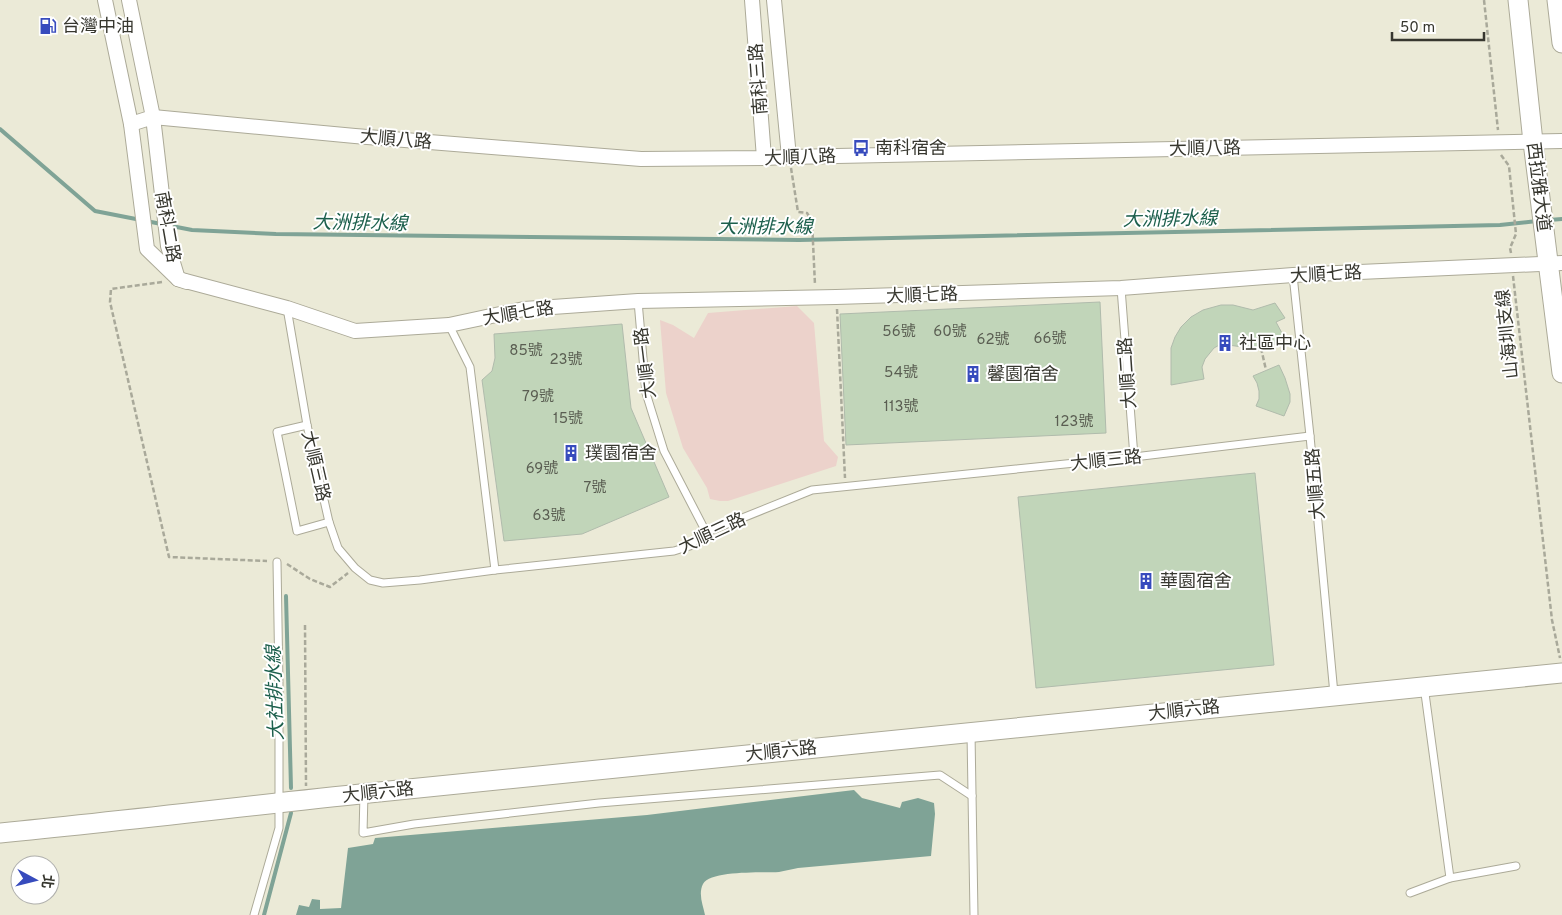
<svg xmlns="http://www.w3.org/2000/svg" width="1562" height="915" font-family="Overpass,'Noto Sans TC',sans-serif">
  <rect width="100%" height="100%" fill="#ebead7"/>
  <polygon fill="#ecd2cb" points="797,306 814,323 824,441 838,457 836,466 728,501 720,501 710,499 707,488 683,448 666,393 660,320 673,325 694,338 708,313"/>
  <path fill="#7fa396" d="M854 790 862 798 900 808 902 802 918 798 934 803 935 814 931 856 798 868C792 869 785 871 779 872 763 873 711 870 703 884 698 894 703 905 705 915H296L299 905 309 907 312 899 320 900V909L341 908 348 848 373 844 375 838 647 815Z"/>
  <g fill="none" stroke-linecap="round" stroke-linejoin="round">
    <g stroke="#7fa396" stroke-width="4">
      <polyline points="0,129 95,211 192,230 276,234 799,240 1500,225 1537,221"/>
      <polyline points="1549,220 1562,219"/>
      <polyline points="286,596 291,788"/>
      <polyline points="264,915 291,813"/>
    </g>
  </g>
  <g fill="#c1d5b9" stroke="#b0bbac">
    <polygon points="1100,302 1106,433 846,445 840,314"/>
    <polygon points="1275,303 1285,318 1276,322 1283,335 1276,337 1280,342 1267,347 1257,349 1221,344 1214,348 1205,359 1202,367 1204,379 1171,385 1171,348 1175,337 1181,327 1191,317 1203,310 1221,305 1233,305 1253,310"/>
    <polygon points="622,324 631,408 669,497 582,534 504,541 482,380 492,371 495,358 494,334"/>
    <polygon points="1279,365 1285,378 1290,394 1290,402 1284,416 1256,406 1259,399 1259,391 1257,383 1253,376"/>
    <polygon points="1255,473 1274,665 1036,688 1018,497"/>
  </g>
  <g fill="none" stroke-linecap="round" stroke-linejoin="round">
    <g stroke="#acaa98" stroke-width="9">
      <g id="lane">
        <polyline points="1293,275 1310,436 1334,694"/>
        <polyline points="1121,288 1134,457"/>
        <polyline points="638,301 646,393 664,451 706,532"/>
        <polyline points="287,308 307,425 329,522 338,548 355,568 370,580 383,583 420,580 495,570 674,551 690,546 700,535 812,490 1134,457 1310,436"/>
        <polyline points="449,325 470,367 495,570"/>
        <polyline points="307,425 277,432 297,531 329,522"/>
        <polyline points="1424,686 1450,878"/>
        <polyline points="971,733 974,915"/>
        <polyline points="364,794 363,833 414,824 599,803 940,775 972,796"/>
        <polyline points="1410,893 1450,878 1516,866"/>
        <polyline points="254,915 279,828 279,684 277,562"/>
      </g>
    </g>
    <g stroke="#acaa98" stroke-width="16">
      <g id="street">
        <polyline points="105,0 131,124 147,249 178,279 187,282"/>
        <polyline points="129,0 153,117 168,246 178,279"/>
        <polyline points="752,0 764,158"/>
        <polyline points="774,0 789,157"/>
        <polyline points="131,124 153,117 355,136 641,159 764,158 789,157 1562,141"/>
        <polyline points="178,279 287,308 355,331 449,325 524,309 638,301 836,297 1121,288 1293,275 1562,263"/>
      </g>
    </g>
    <g stroke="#acaa98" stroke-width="21">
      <g id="secondary">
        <polyline points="1518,0 1533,142 1562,373"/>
        <polyline points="1557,0 1562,43"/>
        <path d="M0 833C123 821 246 806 369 793 766 751 1164 712 1562 673"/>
      </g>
    </g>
    <g stroke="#a9a99a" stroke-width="2.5" stroke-dasharray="5 2.5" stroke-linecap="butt">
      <polyline points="1484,0 1498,130"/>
      <polyline points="1501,155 1509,166 1516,234 1510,248 1511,253"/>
      <polyline points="791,168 798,212 807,213 812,221 815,285"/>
      <polyline points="1513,276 1552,620 1560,658"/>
      <polyline points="162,282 111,289 110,302 169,557 267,561"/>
      <polyline points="837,309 845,478"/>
      <polyline points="1261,348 1266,370"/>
      <polyline points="287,564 310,579 330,587 348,573"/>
      <polyline points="305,625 306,786"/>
    </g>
    <use href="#lane" stroke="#fff" stroke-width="7"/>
    <use href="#street" stroke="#fff" stroke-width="14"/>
    <use href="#secondary" stroke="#fff" stroke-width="19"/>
  </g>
  <defs>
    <g id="fuel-bare" transform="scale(1.35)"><path d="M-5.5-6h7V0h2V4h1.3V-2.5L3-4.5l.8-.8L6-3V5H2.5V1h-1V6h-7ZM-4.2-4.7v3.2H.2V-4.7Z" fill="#374bbd" stroke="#fff" stroke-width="2.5" paint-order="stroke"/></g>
    <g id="bus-bare" transform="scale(1.35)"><path d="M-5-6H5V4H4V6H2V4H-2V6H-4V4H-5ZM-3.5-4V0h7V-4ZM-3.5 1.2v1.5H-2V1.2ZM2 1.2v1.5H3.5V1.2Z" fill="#374bbd" stroke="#fff" stroke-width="2.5" paint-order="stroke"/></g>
    <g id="building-bare" transform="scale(1.35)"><path d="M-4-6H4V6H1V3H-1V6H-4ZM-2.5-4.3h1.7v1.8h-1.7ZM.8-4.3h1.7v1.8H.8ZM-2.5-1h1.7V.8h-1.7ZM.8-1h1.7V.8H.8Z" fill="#374bbd" stroke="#fff" stroke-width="2.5" paint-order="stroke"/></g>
  </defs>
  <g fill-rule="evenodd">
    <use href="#fuel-bare" x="48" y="26"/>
    <use href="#bus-bare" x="861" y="148"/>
    <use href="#building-bare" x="1225" y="343"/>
    <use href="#building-bare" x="973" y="374"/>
    <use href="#building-bare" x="571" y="453"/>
    <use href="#building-bare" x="1146" y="581"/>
  </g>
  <g text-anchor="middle" stroke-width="4" stroke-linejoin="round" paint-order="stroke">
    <g font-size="15" fill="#5a5e52">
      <text x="899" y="336">56號</text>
      <text x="950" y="336">60號</text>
      <text x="1050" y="343">66號</text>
      <text x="993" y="344">62號</text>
      <text x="526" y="355">85號</text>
      <text x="566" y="364">23號</text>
      <text x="901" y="377">54號</text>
      <text x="538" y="401">79號</text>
      <text x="901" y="411">113號</text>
      <text x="568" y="423">15號</text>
      <text x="1074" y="426">123號</text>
      <text x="542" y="473">69號</text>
      <text x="595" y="492">7號</text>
      <text x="549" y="520">63號</text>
    </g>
    <g font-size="18" fill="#37372f" stroke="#fff" text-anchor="start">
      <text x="62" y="32">台灣中油</text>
      <text x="875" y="154">南科宿舍</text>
      <text x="1239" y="349">社區中心</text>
      <text x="987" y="380">馨園宿舍</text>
      <text x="585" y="459">璞園宿舍</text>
      <text x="1160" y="587">華園宿舍</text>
    </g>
    <g font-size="18" fill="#37372f" stroke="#fff">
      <text transform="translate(758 79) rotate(-94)" y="6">南科三路</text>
      <text transform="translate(396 139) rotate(5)" y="6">大順八路</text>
      <text transform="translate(1205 148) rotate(-1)" y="6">大順八路</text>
      <text transform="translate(800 157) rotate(-2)" y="6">大順八路</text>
      <text transform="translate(1539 187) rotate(83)" y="6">西拉雅大道</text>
      <text transform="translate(168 227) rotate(80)" y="6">南科二路</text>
      <text transform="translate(1326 274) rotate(-3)" y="6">大順七路</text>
      <text transform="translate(922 295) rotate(-2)" y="6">大順七路</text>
      <text transform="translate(518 313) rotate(-9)" y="6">大順七路</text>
      <text transform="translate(1507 334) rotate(-96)" y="6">山海圳支線</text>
      <text transform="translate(645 363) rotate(-97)" y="6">大順一路</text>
      <text transform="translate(1127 373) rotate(-94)" y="6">大順二路</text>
      <text transform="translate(1106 460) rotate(-6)" y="6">大順三路</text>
      <text transform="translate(316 466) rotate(77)" y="6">大順三路</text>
      <text transform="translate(1315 484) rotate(-95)" y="6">大順五路</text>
      <text transform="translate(712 533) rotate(-25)" y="6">大順三路</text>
      <text transform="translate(1184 710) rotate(-6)" y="6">大順六路</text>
      <text transform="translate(781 751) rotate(-6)" y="6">大順六路</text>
      <text transform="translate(378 792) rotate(-6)" y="6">大順六路</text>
    </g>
    <g font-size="19" font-style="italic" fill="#1d604d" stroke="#fff">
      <text transform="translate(1170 218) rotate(-1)" y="7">大洲排水線</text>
      <text transform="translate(360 222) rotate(1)" y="7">大洲排水線</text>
      <text x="765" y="233">大洲排水線</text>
      <text transform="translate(274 693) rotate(-92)" y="7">大社排水線</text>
    </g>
  </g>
  <g transform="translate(35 880) rotate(97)"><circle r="24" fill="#ffffff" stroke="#afafac"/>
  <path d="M0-4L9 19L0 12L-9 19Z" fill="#374bbd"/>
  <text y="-8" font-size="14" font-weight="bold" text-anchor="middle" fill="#37372f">北</text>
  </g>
  <path d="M1392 32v8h92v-8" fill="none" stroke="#37372f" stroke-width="2.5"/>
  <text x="1400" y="32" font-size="15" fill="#37372f" stroke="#ffffff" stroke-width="4" paint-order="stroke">50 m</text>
</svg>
